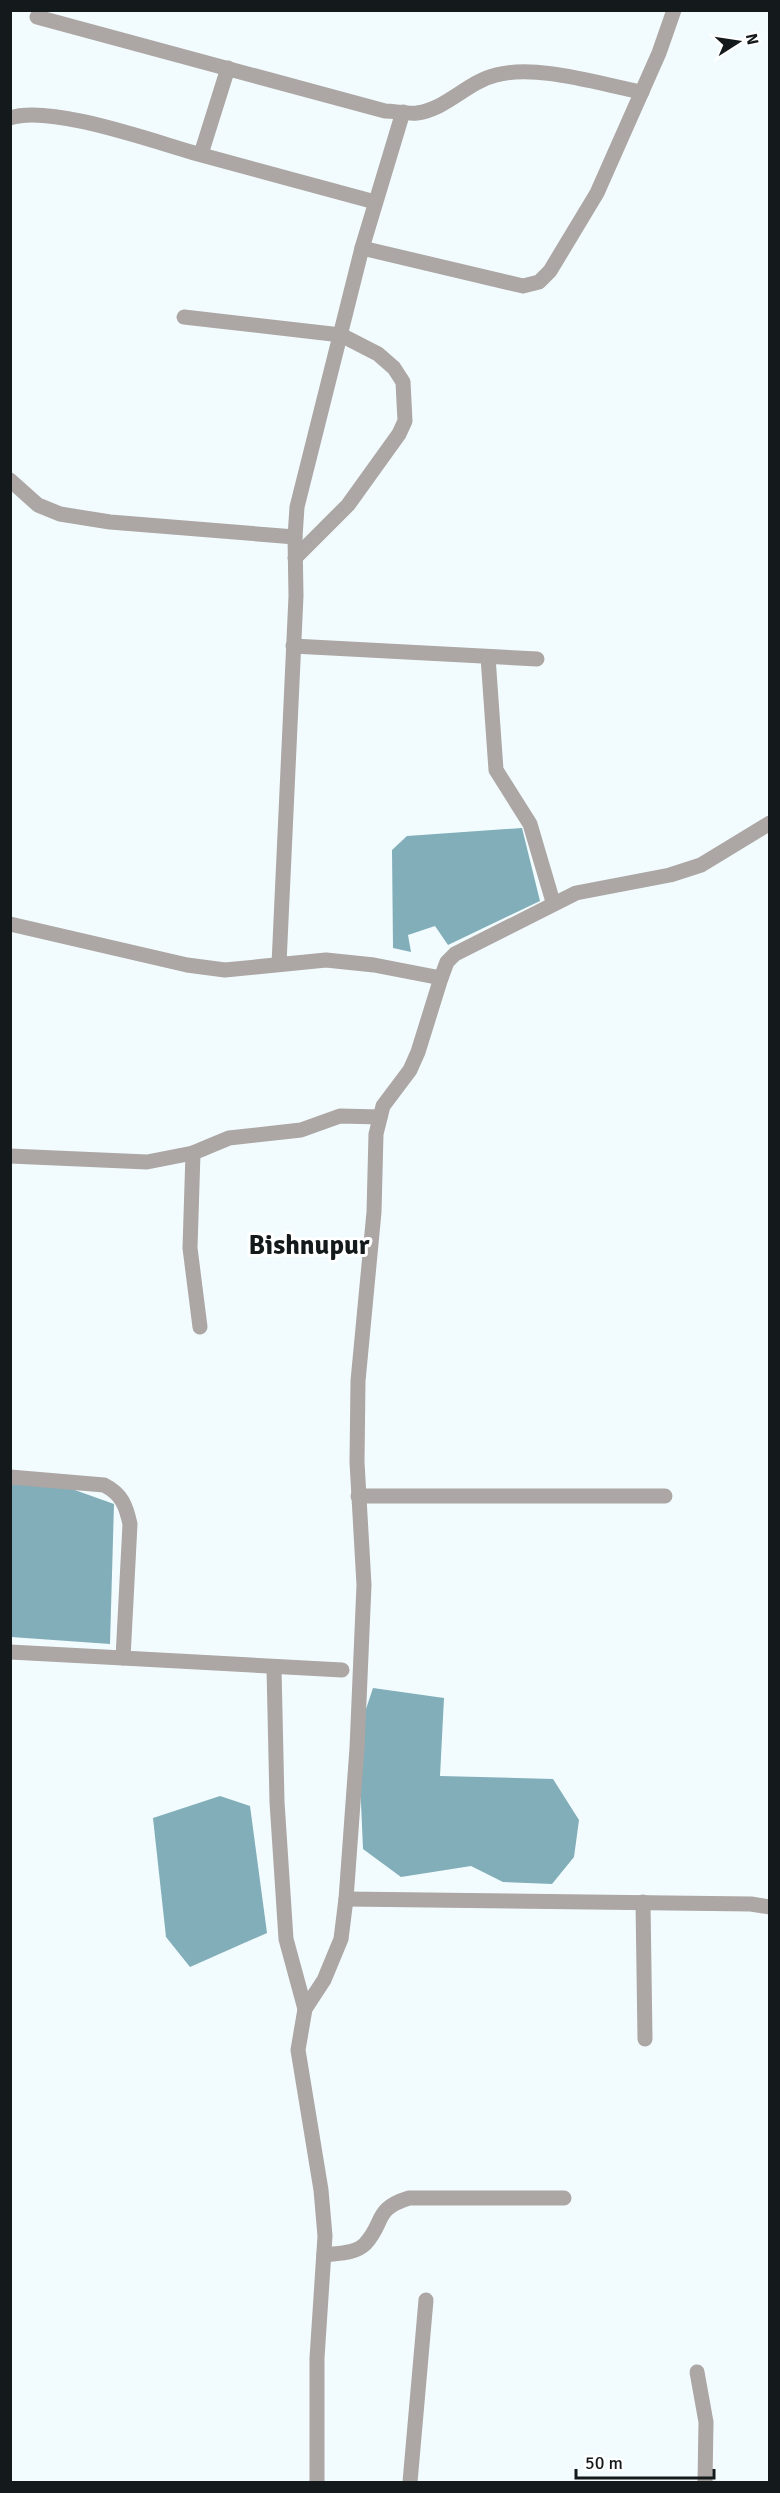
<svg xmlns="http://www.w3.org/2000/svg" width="780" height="2493" font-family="Signika,sans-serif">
  <rect width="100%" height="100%" fill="#f2fcfe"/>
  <g fill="#81aeb9">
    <polygon points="522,828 540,901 448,945 435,926 408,935 411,952 393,948 392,850 407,836"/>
    <polygon points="10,1480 58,1484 114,1504 110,1644 11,1637"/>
    <polygon points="373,1688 444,1698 440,1776 553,1779 579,1820 574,1857 552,1884 503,1882 471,1866 401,1877 363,1849 358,1733"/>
    <polygon points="220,1796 250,1806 267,1933 190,1967 166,1937 153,1818"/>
  </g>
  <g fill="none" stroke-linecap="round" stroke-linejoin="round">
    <g stroke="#aca6a4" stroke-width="15">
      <path d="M37 17 385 111C395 111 407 114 417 113 447 109 467 82 496 75 537 64 599 84 642 92"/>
      <path d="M10 118C50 104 155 142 198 154 257 170 316 186 375 202"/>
      <polyline points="201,154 228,68"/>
      <polyline points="362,248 523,286 539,282 550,271 597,193 659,53 674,10"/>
      <polyline points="184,317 341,335 378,354 394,368 403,382 405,421 399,434 348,505 295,558"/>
      <polyline points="10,480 38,505 60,514 110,522 295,537"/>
      <polyline points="293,646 537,659"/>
      <polyline points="488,657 496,770 530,824 553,902"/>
      <polyline points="10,924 187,965 225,970 326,960 374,965 441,978"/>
      <polyline points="279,964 296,596 295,537 297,507 362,248 403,112"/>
      <polyline points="193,1153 190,1248 200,1327"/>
      <polyline points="10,1156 147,1162 193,1153 229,1138 301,1130 340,1116 380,1117"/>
      <path d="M10 1477 104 1485C122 1494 126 1506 130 1524L123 1658 342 1670"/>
      <polyline points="358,1496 665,1496"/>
      <polyline points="10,1652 123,1658"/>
      <polyline points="274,1668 277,1802 286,1939 305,2009"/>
      <polyline points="346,1899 751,1904 770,1907"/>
      <polyline points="643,1902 645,2039"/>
      <path d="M324 2255C337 2253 355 2254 365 2244 385 2223 373 2209 409 2198H564"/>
      <polyline points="697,2372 706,2422 705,2482"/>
      <polyline points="317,2482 317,2358 325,2236 321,2190 298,2050 305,2009 324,1980 341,1939 346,1899 357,1748 364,1585 357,1462 358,1381 374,1212 376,1134 383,1106 410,1070 418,1052 441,978 447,962 455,954 576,893 670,875 701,865 770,823"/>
      <polyline points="410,2482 426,2300"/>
    </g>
  </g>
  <g text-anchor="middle" stroke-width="6" stroke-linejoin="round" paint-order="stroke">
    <g font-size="27" font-weight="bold" fill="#14191b" stroke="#fff">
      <text x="309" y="1254">Bishnupur</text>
    </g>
  </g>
  <rect width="780" height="2493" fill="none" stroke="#14191b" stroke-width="24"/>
  <g transform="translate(738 42) rotate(78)" stroke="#ffffff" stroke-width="4.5" paint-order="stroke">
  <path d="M0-4.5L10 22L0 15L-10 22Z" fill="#14191b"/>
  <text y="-9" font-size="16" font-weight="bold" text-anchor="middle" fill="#14191b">N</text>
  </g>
  <path d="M576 2469v9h138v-9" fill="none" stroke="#14191b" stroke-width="3"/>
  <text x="585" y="2469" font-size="18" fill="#14191b" stroke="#ffffff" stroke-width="4.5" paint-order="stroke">50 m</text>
</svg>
